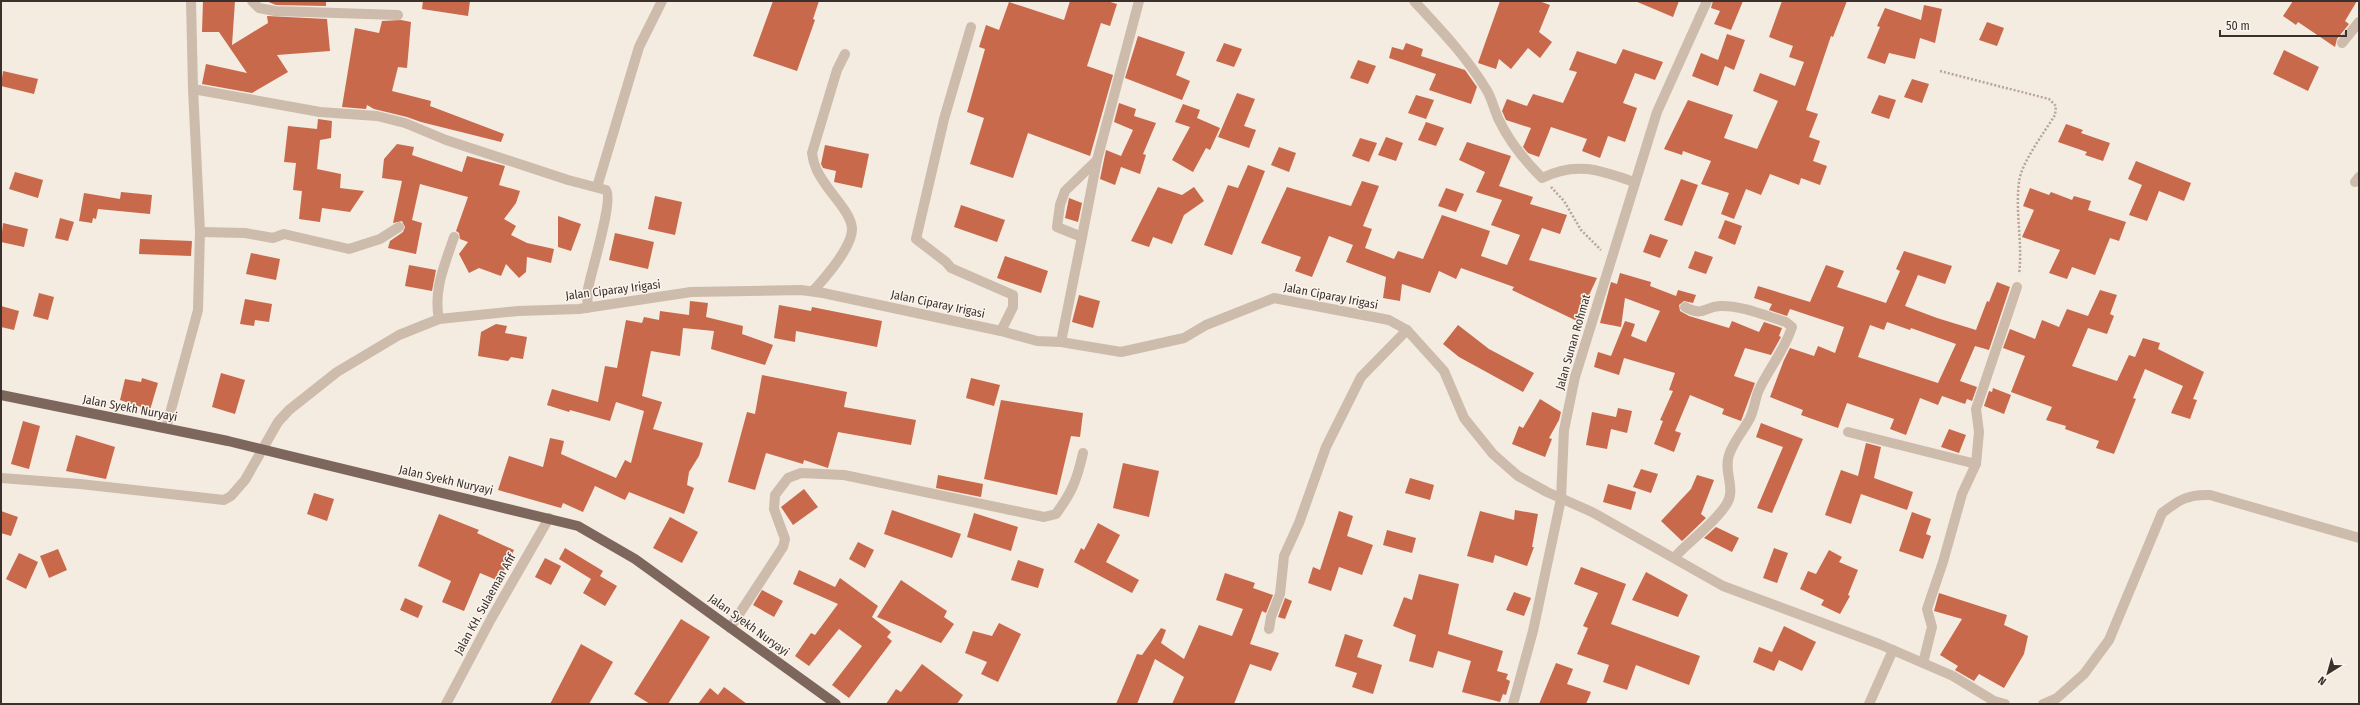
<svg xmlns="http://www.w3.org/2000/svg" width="2360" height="705" font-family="'Fira Sans Condensed',sans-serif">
  <rect width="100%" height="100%" fill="#f4ebe1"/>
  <g fill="#c8694b" fill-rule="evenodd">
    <polygon points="203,1 235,1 232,45 268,23 267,16 327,19 330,51 277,55 288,72 252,93 202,84 206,64 247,73 219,32 202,32"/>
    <polygon points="266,1 326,1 326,6 276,5"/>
    <polygon points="423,1 470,1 468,16 422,9"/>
    <polygon points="773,1 819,1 813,19 815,20 797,71 753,56"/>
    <polygon points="1070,1 1107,1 1117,4 1110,26 1101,23 1087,66 1113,75 1090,156 1028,133 1013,178 970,164 984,118 967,112 985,49 979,47 986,25 999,30 1009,2 1064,20"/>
    <polygon points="1500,1 1539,1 1550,5 1539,32 1552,42 1540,58 1528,48 1511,69 1499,59 1496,69 1478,63"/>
    <polygon points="1635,1 1679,1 1673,17"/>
    <polygon points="1713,1 1743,1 1731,30 1714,24 1720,11 1711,8"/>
    <polygon points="1782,1 1847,1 1833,37 1831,36 1806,110 1818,114 1809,137 1820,141 1813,161 1827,166 1820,185 1801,178 1799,185 1770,174 1761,195 1746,189 1734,219 1721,214 1729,193 1701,184 1711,161 1683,151 1682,155 1664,149 1688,100 1733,115 1724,138 1757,149 1778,101 1753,91 1760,73 1795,86 1804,62 1789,57 1793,46 1769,37"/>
    <polygon points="2293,1 2357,1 2345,21 2349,24 2337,39 2335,47 2298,22 2296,25 2283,16"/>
    <polygon points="1924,5 1942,9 1935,43 1920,38 1915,59 1889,53 1885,64 1867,58 1880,27 1877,26 1885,8 1921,20"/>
    <polygon points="401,20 411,22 407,68 398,67 392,91 431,101 430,106 504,134 501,142 421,122 407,117 374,109 367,105 366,109 342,107 355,28 379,33 382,21"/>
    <polygon points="1987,22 2004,28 1997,46 1979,40"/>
    <polygon points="1727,34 1745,40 1734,70 1725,66 1718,86 1692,76 1701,53 1718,60"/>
    <polygon points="1138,36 1185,52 1176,75 1190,81 1182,100 1125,78"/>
    <polygon points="1224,43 1242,49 1234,67 1216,61"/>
    <polygon points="1406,43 1423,49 1421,56 1465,70 1477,87 1471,104 1429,90 1436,74 1389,58 1392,47 1403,50"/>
    <polygon points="1623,49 1663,62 1655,80 1635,73 1623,103 1637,108 1625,142 1608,136 1600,158 1582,151 1587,139 1551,127 1539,157 1528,153 1523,147 1531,128 1506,120 1502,111 1507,99 1527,106 1533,94 1563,103 1577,72 1569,70 1577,51 1616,64"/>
    <polygon points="2284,50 2319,67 2308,91 2273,74"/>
    <polygon points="1358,60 1376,66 1368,84 1350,78"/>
    <polygon points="3,71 38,79 34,94 1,86"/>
    <polygon points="1912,79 1929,84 1922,103 1904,97"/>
    <polygon points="1237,93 1255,99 1244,126 1256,130 1249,148 1218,137"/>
    <polygon points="1416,95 1434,100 1426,119 1408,113"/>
    <polygon points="1879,95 1896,100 1889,119 1871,113"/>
    <polygon points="1119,103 1136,109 1134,116 1156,123 1143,154 1146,155 1140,174 1121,167 1115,185 1100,179 1106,150 1121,156 1133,130 1114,122"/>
    <polygon points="1183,104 1200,110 1197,118 1220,128 1210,150 1206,148 1193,172 1172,160 1190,127 1175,122"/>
    <polygon points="318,119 332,121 331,138 320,140 317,169 341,174 340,188 364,191 350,212 322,208 320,222 299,219 302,191 293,190 296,163 284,162 288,126 317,129"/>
    <polygon points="1426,122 1444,128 1436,146 1418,140"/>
    <polygon points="2066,124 2083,130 2081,133 2110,143 2103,161 2085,155 2087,152 2058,142"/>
    <polygon points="1386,137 1403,143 1396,161 1378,155"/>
    <polygon points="1360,138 1377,143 1369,162 1352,156"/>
    <polygon points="1467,142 1511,156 1499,186 1533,197 1530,204 1567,215 1560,234 1542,228 1529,260 1597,278 1577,321 1512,290 1514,287 1461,268 1456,279 1439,271 1430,293 1402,284 1400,301 1383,298 1386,277 1346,262 1353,245 1329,236 1312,277 1295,271 1301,257 1261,243 1287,187 1351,206 1362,181 1379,186 1363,226 1372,229 1365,248 1394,259 1398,251 1423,259 1442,215 1490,231 1481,256 1507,265 1520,235 1491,225 1502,200 1476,192 1485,172 1459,160"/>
    <polygon points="397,144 414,147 412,155 462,172 467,156 505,166 499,185 520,191 516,203 504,219 516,226 511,235 527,243 554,249 551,263 527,257 526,272 519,278 506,264 501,276 479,268 469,273 459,254 468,242 460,239 459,233 456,231 468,197 420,184 412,220 422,223 416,254 388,248 390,241 403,232 405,227 402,221 393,223 402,181 382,178 384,159"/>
    <polygon points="825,145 869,154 862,188 834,182 836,171 823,168 821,164"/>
    <polygon points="1279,147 1296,153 1289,172 1271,165"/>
    <polygon points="2136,161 2191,183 2184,201 2159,191 2147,221 2129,215 2142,185 2128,179"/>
    <polygon points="1248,165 1265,171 1232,255 1204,245 1228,185 1238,188"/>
    <polygon points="15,172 43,180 38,198 9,189"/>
    <polygon points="1681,179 1698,185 1682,226 1664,220"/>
    <polygon points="1158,187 1182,195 1194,187 1204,201 1184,215 1172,244 1153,237 1149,247 1131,241"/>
    <polygon points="1446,188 1464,194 1456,212 1438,206"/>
    <polygon points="2030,188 2049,195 2051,192 2072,200 2074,196 2091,201 2088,210 2126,222 2119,241 2110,238 2095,275 2072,267 2067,279 2049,273 2060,250 2022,237 2034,210 2023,206"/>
    <polygon points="121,192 152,195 150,214 98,209 96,219 93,218 92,223 79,221 84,193 120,199"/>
    <polygon points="655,196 682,202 675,235 648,229"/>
    <polygon points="1069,198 1082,203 1078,222 1065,218"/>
    <polygon points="961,205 1005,220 997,242 954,227"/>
    <polygon points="558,216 581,224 571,251 558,247"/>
    <polygon points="60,218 74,222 68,241 55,238"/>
    <polygon points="1725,220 1742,226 1735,245 1718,238"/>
    <polygon points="3,223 28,229 24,247 1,242"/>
    <polygon points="615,233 654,242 648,269 609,260"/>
    <polygon points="1650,234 1668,240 1660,258 1643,252"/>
    <polygon points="140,239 192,241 191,256 139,254"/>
    <polygon points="1695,251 1713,257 1706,274 1688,268"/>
    <path d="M1904 251 1952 266 1945 284 1918 275 1905 306 1937 318 1976 330 1987 301 1989 302 1997 282 2010 287 1989 350 1975 346 1960 381 1977 387 1972 401 1967 399 1965 404 1942 396 1938 405 1920 398 1906 435 1890 429 1894 419 1847 403 1838 428 1801 415 1803 410 1770 397 1784 360 1790 348 1814 356 1818 346 1835 353 1844 327 1790 309 1787 316 1769 310 1772 304 1754 298 1758 286 1810 302 1826 265 1844 271 1837 287 1886 303 1900 271 1896 269ZM1887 322 1910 330 1911 328 1956 344 1938 383 1858 357 1870 325 1884 330Z"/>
    <polygon points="251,253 280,259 276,280 246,274"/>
    <polygon points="1005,256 1048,271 1041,293 997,278"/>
    <polygon points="409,265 436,270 432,291 405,286"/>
    <polygon points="1620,273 1651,282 1650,286 1676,296 1678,290 1696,295 1693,303 1684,301 1679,305 1680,311 1689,316 1729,328 1732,321 1759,332 1764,322 1782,328 1779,336 1781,337 1771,355 1745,348 1734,376 1755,383 1741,421 1722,414 1724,409 1690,395 1675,431 1681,433 1674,452 1654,444 1663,421 1660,420 1673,391 1669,390 1675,373 1624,358 1619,375 1594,367 1598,352 1611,356 1625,321 1635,324 1631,336 1646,342 1660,311 1625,298 1621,327 1600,323 1611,282 1617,284"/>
    <polygon points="2100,290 2117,295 2110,314 2114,316 2107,334 2088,328 2072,366 2117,381 2129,355 2135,357 2143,338 2160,343 2158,349 2204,372 2193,399 2197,400 2190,419 2171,413 2183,386 2145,369 2133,398 2136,399 2114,454 2096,448 2099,441 2065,429 2066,426 2046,420 2052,407 2011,392 2025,356 2003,348 2010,329 2035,339 2042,320 2059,327 2067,309 2088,316"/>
    <polygon points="39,293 54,297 48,320 33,316"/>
    <polygon points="1079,295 1100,301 1093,328 1072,322"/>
    <polygon points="245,299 272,304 269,322 255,320 254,326 240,324"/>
    <polygon points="690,301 708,303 706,317 743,326 742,334 773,345 765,365 711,349 714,331 683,328 680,356 651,351 642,396 662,402 653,429 703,443 699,456 689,472 687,485 694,488 684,514 629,492 625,500 595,486 583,512 563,503 561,508 498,490 509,456 543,467 550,438 564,441 561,454 616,478 625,460 631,463 644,411 616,402 610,421 570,410 569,412 547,405 552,389 598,402 605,366 617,368 626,320 642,323 644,317 659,320 660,311 689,315"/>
    <polygon points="779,305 811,311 812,307 882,321 877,347 796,331 795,342 774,338"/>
    <polygon points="1,306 19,311 14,330 1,327"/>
    <polygon points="496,324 507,326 505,333 527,337 523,359 511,357 508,361 478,356 481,332"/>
    <polygon points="1458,325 1489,349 1534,373 1523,392 1459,357 1443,344"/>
    <polygon points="221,373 245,380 235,414 212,407"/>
    <polygon points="762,375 847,392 844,407 916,420 911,445 838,432 828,468 804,460 803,464 766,453 755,490 728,482 747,412 755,414"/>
    <polygon points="142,378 158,383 150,410 120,400 125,379 141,382"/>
    <polygon points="971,378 1000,385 994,406 966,398"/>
    <polygon points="1993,388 2011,395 2004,414 1984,406 1989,391 1992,392"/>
    <polygon points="1540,399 1561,412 1559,420 1549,438 1552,439 1545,457 1512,444 1519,426 1523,428"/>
    <polygon points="1001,400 1083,413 1080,437 1071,436 1057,495 984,479"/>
    <polygon points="1618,408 1632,411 1627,433 1611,429 1607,449 1586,445 1592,412 1616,417"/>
    <polygon points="23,421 40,426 29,469 11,464"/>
    <polygon points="1761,423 1803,439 1772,513 1757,508 1783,447 1756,437"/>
    <polygon points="1949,429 1966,435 1959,453 1941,447"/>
    <polygon points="76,435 115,447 106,479 66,471"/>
    <polygon points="1866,443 1881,447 1874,478 1913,492 1907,510 1861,494 1851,524 1825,515 1841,470 1858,476"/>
    <polygon points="1123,463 1159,471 1149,517 1113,508"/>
    <polygon points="1641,469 1658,474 1651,493 1633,487"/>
    <polygon points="938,475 983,484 981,497 936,488"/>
    <polygon points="1697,475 1714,480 1701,514 1706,518 1682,541 1661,521 1691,489"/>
    <polygon points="1410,478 1434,485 1430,500 1405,493"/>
    <polygon points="1608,484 1636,492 1631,510 1603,502"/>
    <polygon points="804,489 818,507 793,525 781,507"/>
    <polygon points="314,493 334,499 327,521 307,514"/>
    <polygon points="892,510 961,534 952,558 884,534"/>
    <polygon points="1515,510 1538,514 1532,547 1534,547 1527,566 1495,555 1493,563 1467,556 1480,511 1514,520"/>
    <polygon points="1,511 18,517 11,536 1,533"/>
    <polygon points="1339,511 1353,516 1347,536 1373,545 1362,575 1339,567 1331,591 1308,583 1313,567 1320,570"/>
    <polygon points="1912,512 1931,519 1926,534 1931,536 1923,559 1899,551"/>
    <polygon points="974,513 1018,527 1011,551 967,537"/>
    <polygon points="439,514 479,530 477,533 514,550 499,581 480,573 464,611 442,602 451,581 418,566"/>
    <polygon points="670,517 698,532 682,563 653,548"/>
    <polygon points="1098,523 1120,535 1106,562 1139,580 1132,593 1074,562 1081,548 1084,550"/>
    <polygon points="1716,527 1739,538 1732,552 1704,538"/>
    <polygon points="1387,530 1416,538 1412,553 1383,545"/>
    <polygon points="858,542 874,550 865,568 849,559"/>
    <polygon points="565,548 603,571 600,576 617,586 605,606 583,593 591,579 559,559"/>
    <polygon points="1774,548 1788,553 1777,583 1763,578"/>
    <polygon points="58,549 67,570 49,578 40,556"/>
    <polygon points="1829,550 1842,557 1839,562 1858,570 1848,595 1850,596 1840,614 1821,605 1824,600 1800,589 1808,571 1816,574"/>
    <polygon points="19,553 38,562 26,589 6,579"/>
    <polygon points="545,558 561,566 551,585 535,577"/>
    <polygon points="1018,560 1044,569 1038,588 1011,580"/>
    <polygon points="1581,567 1626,584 1611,624 1700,656 1689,685 1636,665 1627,690 1603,682 1609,665 1577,654 1588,628 1583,626 1598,593 1574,584"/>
    <polygon points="799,570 835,587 840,578 878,606 872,617 891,632 887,637 892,641 849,698 832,685 862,646 839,629 809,666 795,656 811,633 815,635 838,604 793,584"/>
    <polygon points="1646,572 1688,595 1678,617 1632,600"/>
    <polygon points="1225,573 1255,583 1253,588 1273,595 1266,613 1262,611 1250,644 1279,653 1271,671 1250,664 1234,704 1172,704 1184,677 1155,659 1137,704 1116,704 1137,654 1142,655 1161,628 1166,630 1161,643 1184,659 1199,625 1232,636 1243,609 1216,600"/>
    <polygon points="1419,574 1459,584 1448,634 1503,651 1497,671 1508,674 1506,679 1510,681 1506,695 1503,694 1500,702 1462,692 1471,661 1438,651 1433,668 1409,661 1416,635 1393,626 1404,597 1412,600"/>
    <polygon points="901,580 947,611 944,617 954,624 941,643 877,617"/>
    <polygon points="762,590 783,601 774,617 753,605"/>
    <polygon points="1514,592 1531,598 1524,616 1506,610"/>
    <polygon points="1939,593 2007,615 2004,625 2028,636 2024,654 2004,688 1979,674 1974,681 1955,670 1958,666 1940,655 1962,619 1934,611"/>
    <polygon points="405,598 423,606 418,618 400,610"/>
    <polygon points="1285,598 1292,601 1285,619 1278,617"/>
    <polygon points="681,619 710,637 668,704 650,704 634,694"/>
    <polygon points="999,623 1021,634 998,682 981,674 987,662 965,653 973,631 992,636"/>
    <polygon points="1784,626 1816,642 1802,671 1779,660 1774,671 1753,662 1759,647 1772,652"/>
    <polygon points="1345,634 1363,640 1357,657 1382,665 1373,694 1352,687 1357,673 1335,666"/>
    <polygon points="581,644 613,662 589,704 550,704"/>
    <polygon points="1556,663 1573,669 1567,684 1591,692 1586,704 1539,704"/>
    <polygon points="922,664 963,695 957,704 886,704 896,689 901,692"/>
    <polygon points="724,687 747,704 698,704 710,688 718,695"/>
  </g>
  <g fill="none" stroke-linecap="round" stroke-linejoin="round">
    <g stroke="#b9a596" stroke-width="2.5" stroke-dasharray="2 2" stroke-linecap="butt">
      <path d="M1940 71 2049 99 2056 106 2055 115C2044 133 2021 163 2019 182 2015 213 2023 244 2019 274"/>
      <polyline points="1551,187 1564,201 1581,230 1601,250"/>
    </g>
    <g stroke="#cdbbac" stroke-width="10">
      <polyline points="252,1 259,8 275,11 398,15"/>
      <path d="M1414 1C1440 29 1466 56 1486 89 1492 98 1494 110 1499 120 1510 143 1524 160 1542 178 1576 161 1600 170 1634 182"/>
      <polyline points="971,27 944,119 916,239 946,262 951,268 1013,295 1013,307 1001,331"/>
      <polyline points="2342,43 2359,22"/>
      <path d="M193 89 320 112 377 116 405 123 446 140 568 180 606 190C614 199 591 272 588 289 587 295 588 301 587 308"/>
      <polyline points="2355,182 2359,177"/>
      <polyline points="597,187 639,47 662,1"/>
      <polyline points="200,232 245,233 273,238 284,234 349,249 380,239 399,227"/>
      <polyline points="1082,237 1097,160"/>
      <path d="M813 291C825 278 853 246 852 228 851 215 836 199 828 188 820 176 814 169 812 153L837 70 845 54"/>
      <path d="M439 319C433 290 445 264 454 237"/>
      <polyline points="1061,342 1082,237 1057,227 1060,205 1065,191 1097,160 1139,1"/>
      <polyline points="166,428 198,310 200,232 193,89 191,1"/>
      <polyline points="1848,432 1976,464"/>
      <polyline points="1,478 80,484 224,500 231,496 245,480 278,422 289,410 337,372 399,335 439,319 518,311 579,309 691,292 801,290 823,293 1001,331 1037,341 1061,342 1121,352 1184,338 1206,325 1274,298 1389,320 1407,330 1444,371 1464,418 1493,454 1518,476 1547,492 1592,512 1723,586 1879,644 1953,676 1994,701 2005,704"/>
      <path d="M1675 557C1691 539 1712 526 1726 505 1737 489 1723 473 1729 455 1733 442 1744 430 1750 418 1754 410 1755 400 1758 392 1768 369 1784 352 1792 327L1786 322C1766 316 1741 305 1720 306 1704 307 1704 317 1685 307"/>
      <path d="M730 628 783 547 785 539 774 509 775 495 788 478 801 473 844 475 1044 517 1056 514C1072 492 1077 480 1083 453"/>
      <polyline points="1269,629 1271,617 1280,594 1284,556 1299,523 1326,447 1361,377 1407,330"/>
      <polyline points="1923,663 1932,627 1927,609 1943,562 1962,494 1976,464 1979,432 1976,409 2017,287"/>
      <polyline points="446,704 491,619 549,518"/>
      <polyline points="1513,704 1533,631 1561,499 1564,430 1575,377 1657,112 1707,1"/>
      <polyline points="1869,704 1893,650"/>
      <path d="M2043 704 2057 698 2084 674 2109 640 2162 513C2179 500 2188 494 2210 495L2359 538"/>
    </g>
    <polyline stroke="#7d675c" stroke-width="10" points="1,395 228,441 578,526 635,559 836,704"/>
  </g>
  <g text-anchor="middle" stroke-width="3" stroke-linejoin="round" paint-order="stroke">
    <g font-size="12" fill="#3b302b" stroke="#fbf5ee">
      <text transform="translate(613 290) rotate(-7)" y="4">Jalan Ciparay Irigasi</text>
      <text transform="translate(1331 296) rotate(11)" y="4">Jalan Ciparay Irigasi</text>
      <text transform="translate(938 304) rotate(12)" y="4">Jalan Ciparay Irigasi</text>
      <text transform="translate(1573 342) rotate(-74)" y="4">Jalan Sunan Rohmat</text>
      <text transform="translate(130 408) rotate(11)" y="4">Jalan Syekh Nuryayi</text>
      <text transform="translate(446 480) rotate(13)" y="4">Jalan Syekh Nuryayi</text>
      <text transform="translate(485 604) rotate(-61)" y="4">Jalan KH. Sulaeman Afif</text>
      <text transform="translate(749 625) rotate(36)" y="4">Jalan Syekh Nuryayi</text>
    </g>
  </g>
  <rect width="2360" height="705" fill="none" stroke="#3b302b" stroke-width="4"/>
  <g transform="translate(2328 673) rotate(217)" stroke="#fbf5ee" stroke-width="3" paint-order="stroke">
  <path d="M0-3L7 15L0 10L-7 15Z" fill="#3b302b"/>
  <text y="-6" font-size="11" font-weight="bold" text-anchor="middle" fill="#3b302b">N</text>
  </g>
  <path d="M2220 30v6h126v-6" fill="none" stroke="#3b302b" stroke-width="2"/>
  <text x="2226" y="30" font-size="12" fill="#3b302b" stroke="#fbf5ee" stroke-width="3" paint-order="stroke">50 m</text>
</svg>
